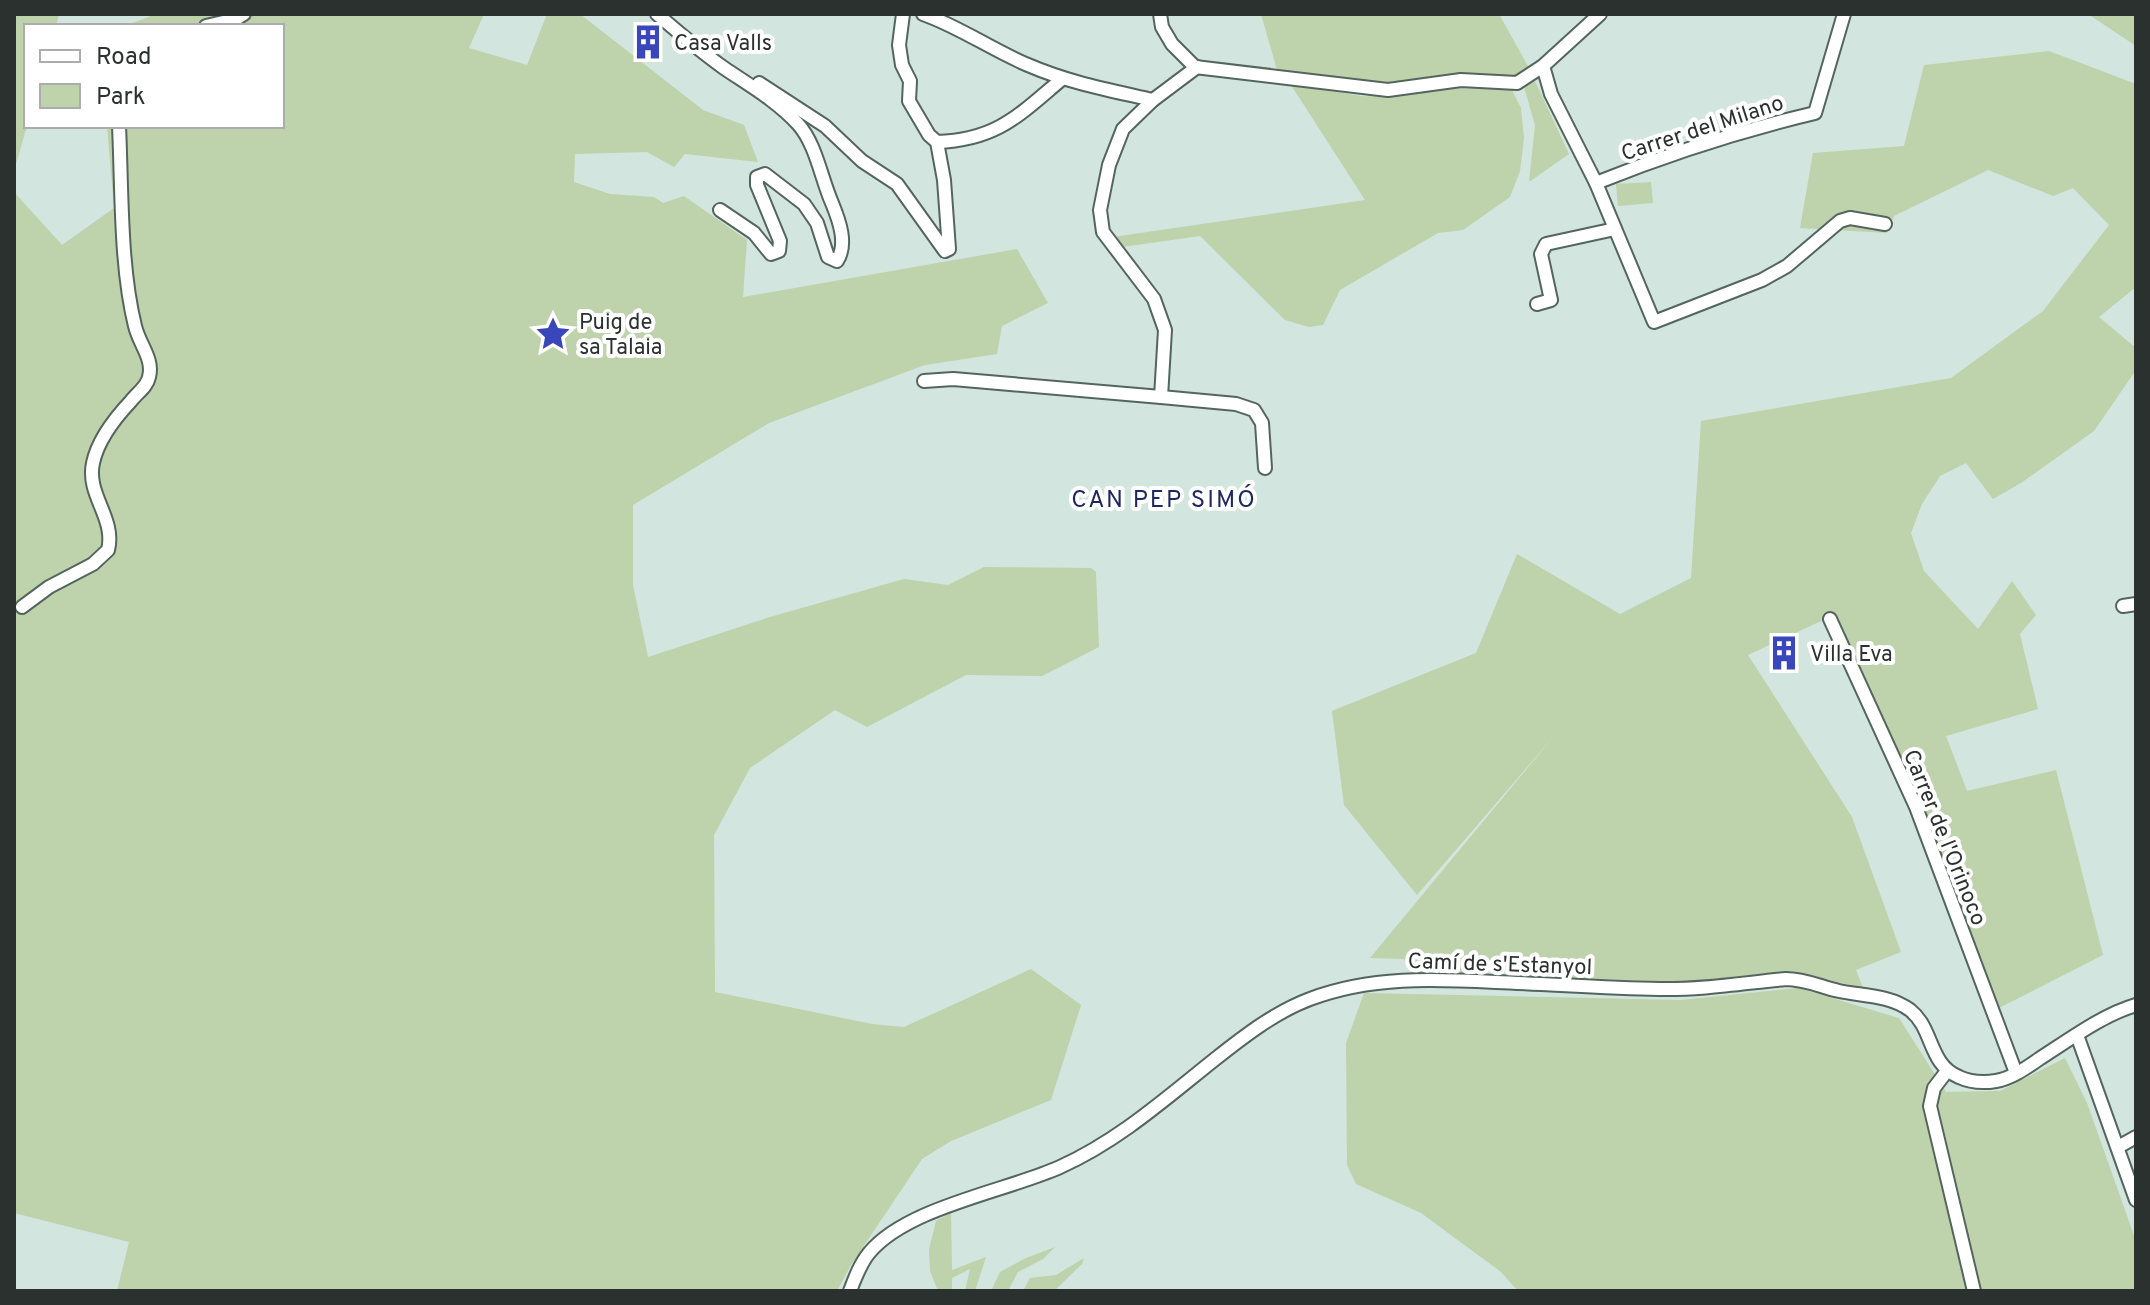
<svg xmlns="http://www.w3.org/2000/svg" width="2150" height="1305" font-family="Overpass,sans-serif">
  <rect width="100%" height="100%" fill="#d2e5de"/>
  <g fill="#bed2ac">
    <polygon points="14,14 59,14 56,26 26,26 27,126 14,171"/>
    <polygon points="156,14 484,14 469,48 527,65 547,14 580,14 703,110 744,125 758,162 685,154 674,167 647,152 575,154 574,182 610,194 654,197 663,203 684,196 747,240 743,297 1017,249 1048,303 1002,326 997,354 925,365 769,423 633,505 633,585 648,657 770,617 904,579 948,585 984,567 1091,568 1096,572 1099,647 1042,676 966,675 867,727 835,710 750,768 714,835 715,992 872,1024 904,1027 1031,969 1081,1005 1051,1100 951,1141 922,1159 851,1265 837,1291 117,1291 129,1242 14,1213 14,192 62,245 114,208 107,126 282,126 282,26 125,26"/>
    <polygon points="1261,14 1499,14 1529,68 1511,77 1467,74 1408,82 1371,84 1277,70"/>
    <polygon points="2088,14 2136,14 2136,46"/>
    <polygon points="2049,51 2136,84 2136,287 2099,317 2136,348 2136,370 2094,431 2021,483 1993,499 1966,463 1940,476 1922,504 1911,533 1924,571 1978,629 2012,581 2036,615 2020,634 2038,709 1946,736 1967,791 2056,770 2103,955 1997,1009 1921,799 1834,615 1748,655 1852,817 1901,952 1856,970 1863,988 1791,971 1682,982 1528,976 1490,964 1475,974 1411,972 1404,959 1370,958 1554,736 1417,895 1344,805 1332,711 1476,653 1517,554 1620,614 1691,578 1701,421 1951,378 2043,311 2109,225 2073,188 2053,196 1988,170 1894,216 1887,233 1800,228 1813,153 1904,146 1924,65"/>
    <polygon points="1535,81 1569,154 1529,182 1535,125 1524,87"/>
    <polygon points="1291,85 1361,96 1392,97 1454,86 1512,90 1521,108 1524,138 1520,171 1510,197 1463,230 1438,233 1340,290 1323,325 1309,327 1285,320 1200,236 1122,247 1113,237 1365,200"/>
    <polygon points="1651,182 1653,203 1618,206 1616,184"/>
    <polygon points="1798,988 1899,1018 1946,1092 2000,1091 2065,1058 2087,1103 2136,1241 2136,1291 1518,1291 1501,1272 1421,1213 1356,1184 1347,1165 1346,1043 1364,993 1681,1000"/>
    <polygon points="951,1213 952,1270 986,1257 975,1291 965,1291 970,1269 952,1278 952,1291 938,1291 930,1271 929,1249 936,1221"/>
    <polygon points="1055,1247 1043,1259 1018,1272 1008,1291 991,1291 1000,1272 1026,1258"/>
    <polygon points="1084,1258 1082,1264 1054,1291 1023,1291 1030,1278 1056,1275"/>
  </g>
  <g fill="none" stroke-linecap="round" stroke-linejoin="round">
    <g stroke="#54655e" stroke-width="16">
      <g id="street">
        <path d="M657 14C679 33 700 51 724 68 749 85 777 101 798 124 816 144 821 178 832 203 839 220 848 244 837 261L828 257 817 223 804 204 765 174 757 177V185L780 241 779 251 771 254 754 233 720 210"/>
        <path d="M923 14C960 27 992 50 1028 65 1070 83 1109 90 1153 100"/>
        <polyline points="1160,14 1162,27 1172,44 1195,67 1388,90 1461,80 1517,83 1543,66 1600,14"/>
        <polyline points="206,26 236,19 244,14"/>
        <polyline points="1543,66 1551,94 1596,183 1654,322 1762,280 1787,266 1840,221 1850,218 1885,224"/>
        <polyline points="759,83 825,126 862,161 897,184 945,251 949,249 944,180 937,142 929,135 909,101 910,81 902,65 899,45 903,14"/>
        <path d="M937 142C997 140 1019 115 1062 79"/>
        <path d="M1596 183C1668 154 1739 131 1815 113L1844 14"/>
        <polyline points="1537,304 1551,300 1541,254 1546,244 1615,229"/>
        <polyline points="924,381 953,379 1161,397 1165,330 1154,299 1103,232 1100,210 1109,165 1123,129 1153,100 1197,67"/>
        <polyline points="1161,397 1236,404 1254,410 1262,423 1265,468"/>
        <polyline points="2123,606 2136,604"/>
        <path d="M22 607 49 587 93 564 108 550C116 518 86 495 93 463 98 439 115 418 131 401 137 393 147 387 149 377 154 359 139 344 135 326 120 266 122 189 119 126"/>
        <polyline points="1830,619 1916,807 2016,1073"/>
        <polyline points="2077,1035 2136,1200"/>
        <polyline points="1947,1071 1934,1088 1930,1106 1974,1291"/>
        <polyline points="2118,1147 2136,1137"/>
        <path d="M850 1291C855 1278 860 1264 869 1253 907 1207 1007 1191 1060 1167 1118 1141 1165 1099 1214 1060 1243 1037 1275 1012 1310 999 1371 976 1433 979 1496 982 1550 984 1605 988 1659 989 1701 990 1744 983 1786 979 1805 979 1821 987 1839 991 1863 996 1890 995 1910 1010 1934 1029 1928 1064 1959 1077 1970 1082 1984 1083 1996 1081 2012 1078 2026 1068 2039 1059 2069 1040 2102 1015 2136 1005"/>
      </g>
    </g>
    <use href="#street" stroke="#fff" stroke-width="12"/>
  </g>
  <defs>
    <g id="building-bare" transform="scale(2.76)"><path d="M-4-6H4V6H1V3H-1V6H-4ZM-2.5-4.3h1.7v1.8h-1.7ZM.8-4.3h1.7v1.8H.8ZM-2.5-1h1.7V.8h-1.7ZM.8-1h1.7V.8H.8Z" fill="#3a47bb" stroke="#fff" stroke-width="2.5" paint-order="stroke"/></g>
    <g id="sight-bare" transform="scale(2.76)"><path d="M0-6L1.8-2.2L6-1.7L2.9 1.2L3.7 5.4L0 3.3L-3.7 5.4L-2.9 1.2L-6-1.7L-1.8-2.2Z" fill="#3a47bb" stroke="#fff" stroke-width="2.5" paint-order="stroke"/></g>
  </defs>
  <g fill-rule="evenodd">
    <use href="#building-bare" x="648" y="42"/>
    <use href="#sight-bare" x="553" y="334"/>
    <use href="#building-bare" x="1784" y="653"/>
  </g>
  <g text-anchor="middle" stroke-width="8" stroke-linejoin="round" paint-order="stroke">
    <g font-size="22" fill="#2a312e" stroke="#fff" text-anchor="start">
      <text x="674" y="50">Casa Valls</text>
      <text x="579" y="329">Puig de<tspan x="579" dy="25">sa Talaia</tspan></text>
      <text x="1810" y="661">Villa Eva</text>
    </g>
    <g font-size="22" fill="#2a312e" stroke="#fff">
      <text transform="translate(1702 127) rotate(-18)" y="8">Carrer del Milano</text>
      <text transform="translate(1946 837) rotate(68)" y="8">Carrer de l'Orinoco</text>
      <text transform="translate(1500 963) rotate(2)" y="8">Camí de s'Estanyol</text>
    </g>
    <g font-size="24" letter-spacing="2" fill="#1e2760" stroke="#fff">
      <text x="1164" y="507">CAN PEP SIMÓ</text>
    </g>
  </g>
  <rect width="2150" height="1305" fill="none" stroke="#2a312e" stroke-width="32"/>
  <rect x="24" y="24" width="260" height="104" fill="#ffffff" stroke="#aaadab" stroke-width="2"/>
  <rect x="40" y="50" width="40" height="12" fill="#ffffff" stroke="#aaadab" stroke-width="2"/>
  <text x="96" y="64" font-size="24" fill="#2a312e">Road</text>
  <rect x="40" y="84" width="40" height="24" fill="#bed2ac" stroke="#aaadab" stroke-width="2"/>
  <text x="96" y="104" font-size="24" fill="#2a312e">Park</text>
</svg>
